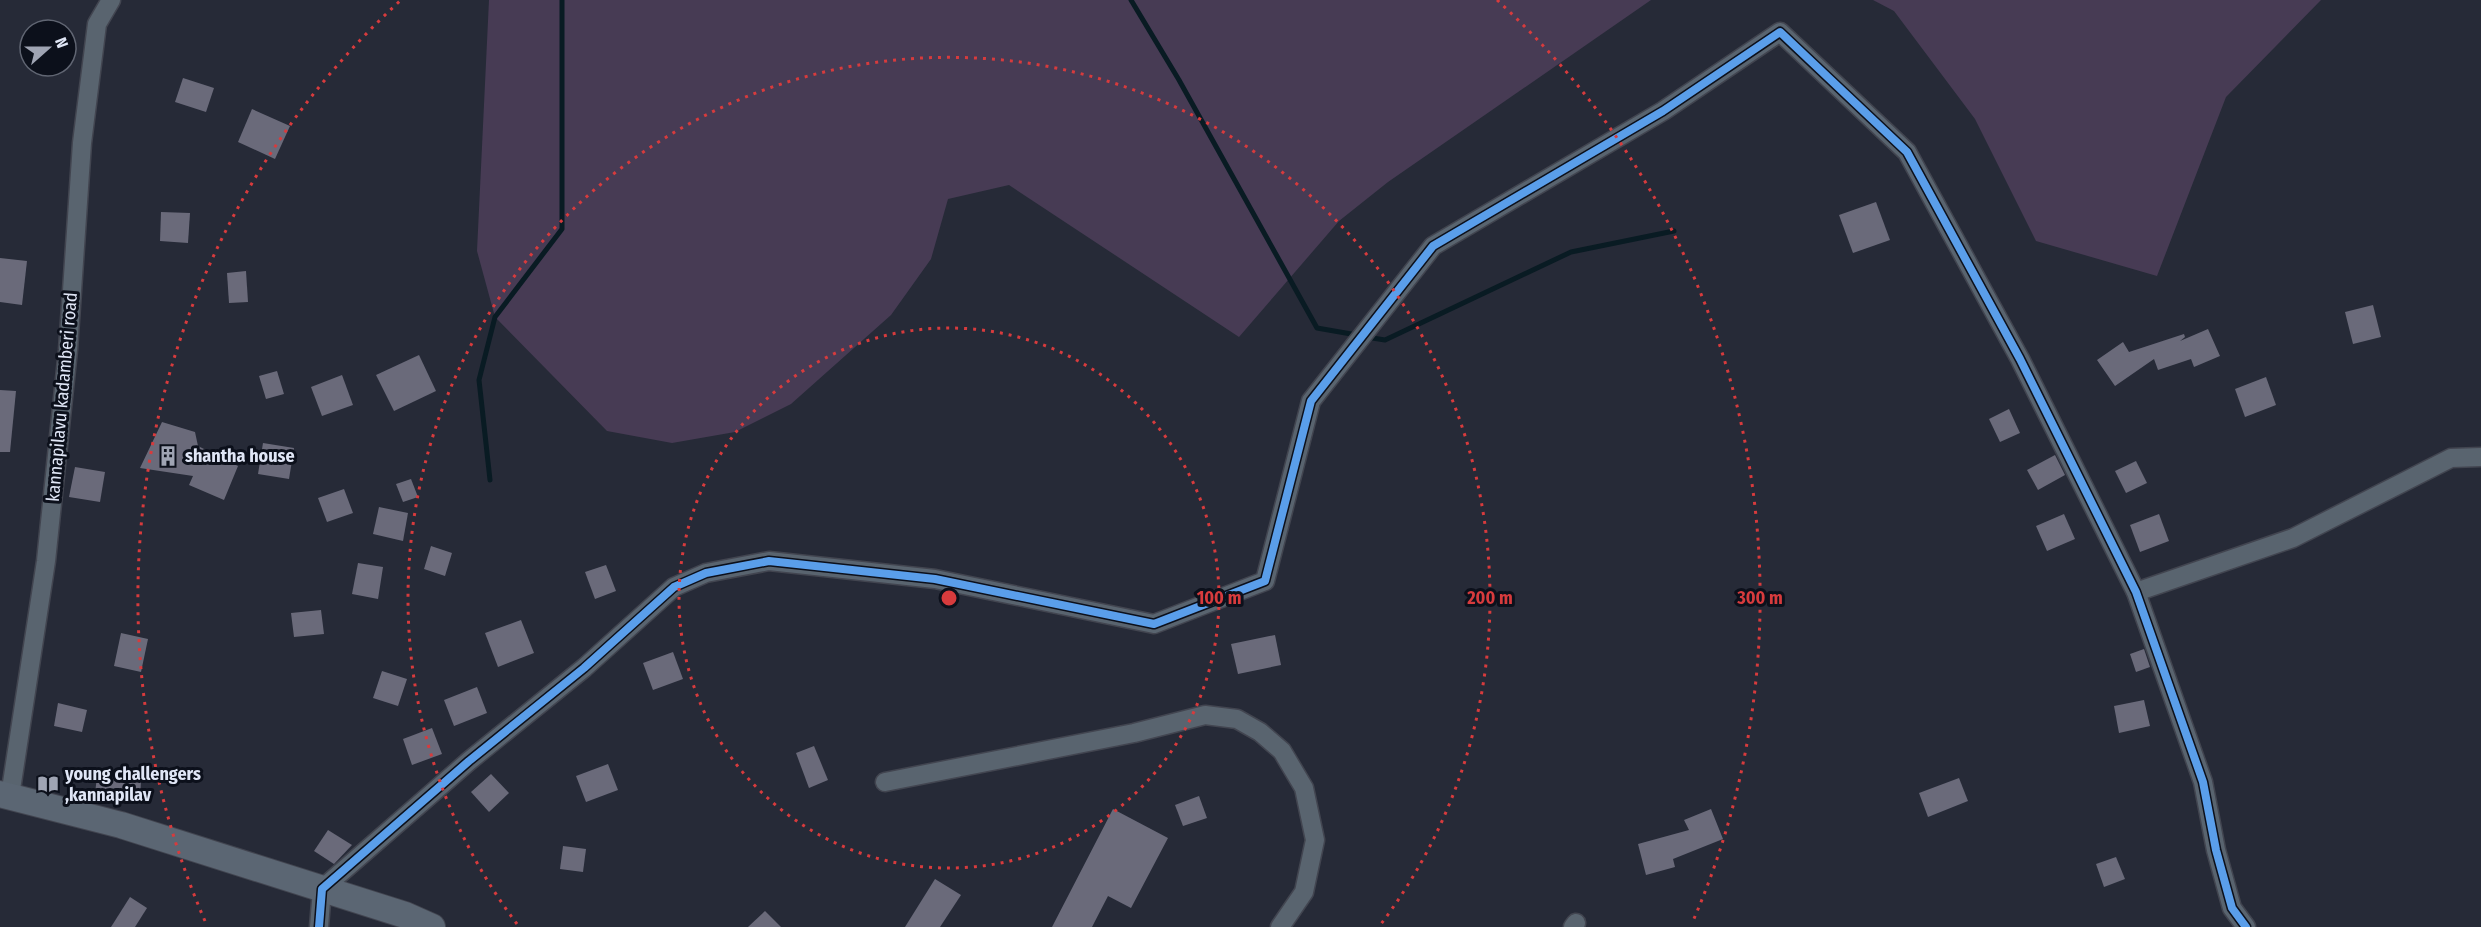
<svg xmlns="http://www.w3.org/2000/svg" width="2481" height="927" font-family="'Fira Sans Condensed',sans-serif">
  <rect width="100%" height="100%" fill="#262a37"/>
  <g fill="#473b54">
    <polygon points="489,0 1651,0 1388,182 1339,221 1239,337 1009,185 948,199 931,259 891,315 791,404 735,432 672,443 607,431 495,317 477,251"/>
    <polygon points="1873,0 2321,0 2226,97 2157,276 2036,241 1975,119 1894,11"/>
  </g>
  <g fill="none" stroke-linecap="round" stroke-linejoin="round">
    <g stroke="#091b23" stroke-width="5">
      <polyline points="1131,0 1179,80 1317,328 1357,335"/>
      <polyline points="1366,337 1385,340 1571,252 1674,231"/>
      <polyline points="490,480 479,380 495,317 562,229 562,0"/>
    </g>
  </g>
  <g fill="#6a6a7a">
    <polygon points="183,78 214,88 206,112 175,102"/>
    <polygon points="252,109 290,126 275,159 238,142"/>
    <polygon points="1876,202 1890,240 1853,253 1839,215"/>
    <polygon points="161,212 190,213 188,243 160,241"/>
    <polygon points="0,258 27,261 22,305 0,302"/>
    <polygon points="246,271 248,302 229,303 227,273"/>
    <polygon points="2373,305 2381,337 2353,344 2345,312"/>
    <polygon points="2208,329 2220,356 2194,367 2191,359 2158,370 2154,359 2115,386 2097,360 2123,342 2129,352 2184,334 2185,337 2180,341"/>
    <polygon points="419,355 436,391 394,411 376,375"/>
    <polygon points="277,371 284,394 266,399 259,376"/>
    <polygon points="342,375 353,405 322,416 311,387"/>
    <polygon points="2266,377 2276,405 2245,417 2235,389"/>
    <polygon points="0,390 16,391 10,452 0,452"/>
    <polygon points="2009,409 2020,433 2000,442 1989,419"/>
    <polygon points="162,422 195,432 198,446 238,466 224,500 189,485 193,476 140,468"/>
    <polygon points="263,443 294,448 289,479 258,474"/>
    <polygon points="2055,455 2065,475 2038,490 2027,470"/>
    <polygon points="2136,461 2147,483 2126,493 2115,471"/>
    <polygon points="75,467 105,472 100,502 69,497"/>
    <polygon points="411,479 418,497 403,502 396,484"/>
    <polygon points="344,489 353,513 327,522 318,498"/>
    <polygon points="379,507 408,513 403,541 373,534"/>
    <polygon points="2064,514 2075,539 2047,551 2036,526"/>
    <polygon points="2159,514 2169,541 2140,552 2130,525"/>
    <polygon points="431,546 452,553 445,576 424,569"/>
    <polygon points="358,563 383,567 378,599 352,594"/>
    <polygon points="606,565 616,591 595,599 585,572"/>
    <polygon points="321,610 324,634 294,637 291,613"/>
    <polygon points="521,620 534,653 498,667 485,633"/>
    <polygon points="121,633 148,639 141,672 114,666"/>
    <polygon points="1275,635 1281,665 1238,674 1231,644"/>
    <polygon points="2144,649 2150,667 2136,672 2130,654"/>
    <polygon points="673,652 683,679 653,690 643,663"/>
    <polygon points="382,671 407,679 398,706 373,698"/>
    <polygon points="477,687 487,713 454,726 444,700"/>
    <polygon points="2144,700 2150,726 2119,733 2114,706"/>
    <polygon points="58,703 87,710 82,732 54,726"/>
    <polygon points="432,728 442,754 412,765 403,739"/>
    <polygon points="814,746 828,780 809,788 796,753"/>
    <polygon points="608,764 618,790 586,802 576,776"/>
    <polygon points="491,774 509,793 489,812 471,792"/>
    <polygon points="97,776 141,781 140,799 95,794"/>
    <polygon points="1959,778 1968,801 1928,817 1919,793"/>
    <polygon points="1199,796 1207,818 1183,826 1175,805"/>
    <polygon points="1113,809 1168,838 1131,908 1108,896 1092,927 1052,927"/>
    <polygon points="1711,809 1723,839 1673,859 1675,867 1646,875 1638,844 1689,830 1684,820"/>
    <polygon points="328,830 352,845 334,864 314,851"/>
    <polygon points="563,846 586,849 583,872 560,869"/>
    <polygon points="2116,857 2125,879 2104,887 2096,864"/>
    <polygon points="935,879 961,895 940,927 905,927"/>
    <polygon points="130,897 147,908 135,927 111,927"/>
    <polygon points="765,911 781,927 748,927"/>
  </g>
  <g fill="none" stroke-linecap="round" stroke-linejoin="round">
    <g stroke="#424550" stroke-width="21">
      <g id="street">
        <polyline points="2136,592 2293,538 2451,458 2481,457"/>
        <polyline points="885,782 1134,733 1205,715 1237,719 1260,732 1282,751 1304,788 1315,840 1304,892 1280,927"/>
        <polyline points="10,796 46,561 68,350 82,143 97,24 111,0"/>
        <polyline points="319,927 322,889 469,761 584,668 674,587 706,573 769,561 935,579 1154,624 1265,581 1311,401 1433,246 1663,111 1780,32 1907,152 2020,359 2136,592 2203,782 2216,850 2232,908 2246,927"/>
        <polyline points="1573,927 1576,923"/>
      </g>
    </g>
    <g stroke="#424550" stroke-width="28">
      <polyline id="secondary" points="0,794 121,825 405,915 432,927"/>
    </g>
    <use href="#street" stroke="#59646f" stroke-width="18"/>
    <use href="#secondary" stroke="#5b6673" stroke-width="26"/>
    <g stroke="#0c101b" stroke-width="11">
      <polyline id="cycleway" points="319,927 322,889 469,761 584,668 674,587 706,573 769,561 935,579 1154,624 1265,581 1311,401 1433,246 1663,111 1780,32 1907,152 2020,359 2136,592 2203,782 2216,850 2232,908 2246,927"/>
    </g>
    <use href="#cycleway" stroke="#5a9eea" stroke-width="8"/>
  </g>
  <g fill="none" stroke="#d73b3d" stroke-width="3" stroke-dasharray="3 6">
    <circle cx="949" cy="598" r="270"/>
    <path d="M517 924A541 541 0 1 1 1381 924"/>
    <path d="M205 921A811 811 0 0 1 401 0M1497 0A811 811 0 0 1 1693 921"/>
  </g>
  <defs>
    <g id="building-bare" transform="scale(1.62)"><path d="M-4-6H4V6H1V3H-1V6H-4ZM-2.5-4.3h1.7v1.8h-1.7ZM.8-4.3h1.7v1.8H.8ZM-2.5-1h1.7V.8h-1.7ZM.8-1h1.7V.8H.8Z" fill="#9fa4b3" stroke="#0c101b" stroke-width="2.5" paint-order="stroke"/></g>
    <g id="library-bare" transform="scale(1.62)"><path d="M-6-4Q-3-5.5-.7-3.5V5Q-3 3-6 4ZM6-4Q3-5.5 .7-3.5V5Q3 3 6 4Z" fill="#9fa4b3" stroke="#0c101b" stroke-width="2.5" paint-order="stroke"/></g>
  </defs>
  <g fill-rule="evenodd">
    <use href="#building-bare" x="168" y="456"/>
    <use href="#library-bare" x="48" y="784"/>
  </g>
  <g text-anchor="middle" stroke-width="6" stroke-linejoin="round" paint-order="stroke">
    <g font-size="18" fill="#e0e6f6" stroke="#0c101b">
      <text transform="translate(62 397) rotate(-85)" y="6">kannapilavu kadamberi road</text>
    </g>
    <g font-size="18" font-weight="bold" fill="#e0e6f6" stroke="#0c101b" text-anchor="start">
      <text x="185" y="462">shantha house</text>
      <text x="65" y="780">young challengers<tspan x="65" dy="21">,kannapilav</tspan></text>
    </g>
  </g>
  <circle cx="949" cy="598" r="9" fill="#d73b3d" stroke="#0c101b" stroke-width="3"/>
  <g font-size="18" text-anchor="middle" font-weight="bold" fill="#d73b3d" stroke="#0c101b" stroke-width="6" stroke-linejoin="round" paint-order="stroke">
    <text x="1219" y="604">100 m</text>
    <text x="1490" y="604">200 m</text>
    <text x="1760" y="604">300 m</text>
  </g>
  <g transform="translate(48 48) rotate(69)"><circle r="28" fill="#0c101b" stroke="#616673" stroke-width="1.5"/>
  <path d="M0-4.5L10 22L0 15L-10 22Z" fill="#9fa4b3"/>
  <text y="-9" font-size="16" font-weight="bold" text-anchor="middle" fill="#e0e6f6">N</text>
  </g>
</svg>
